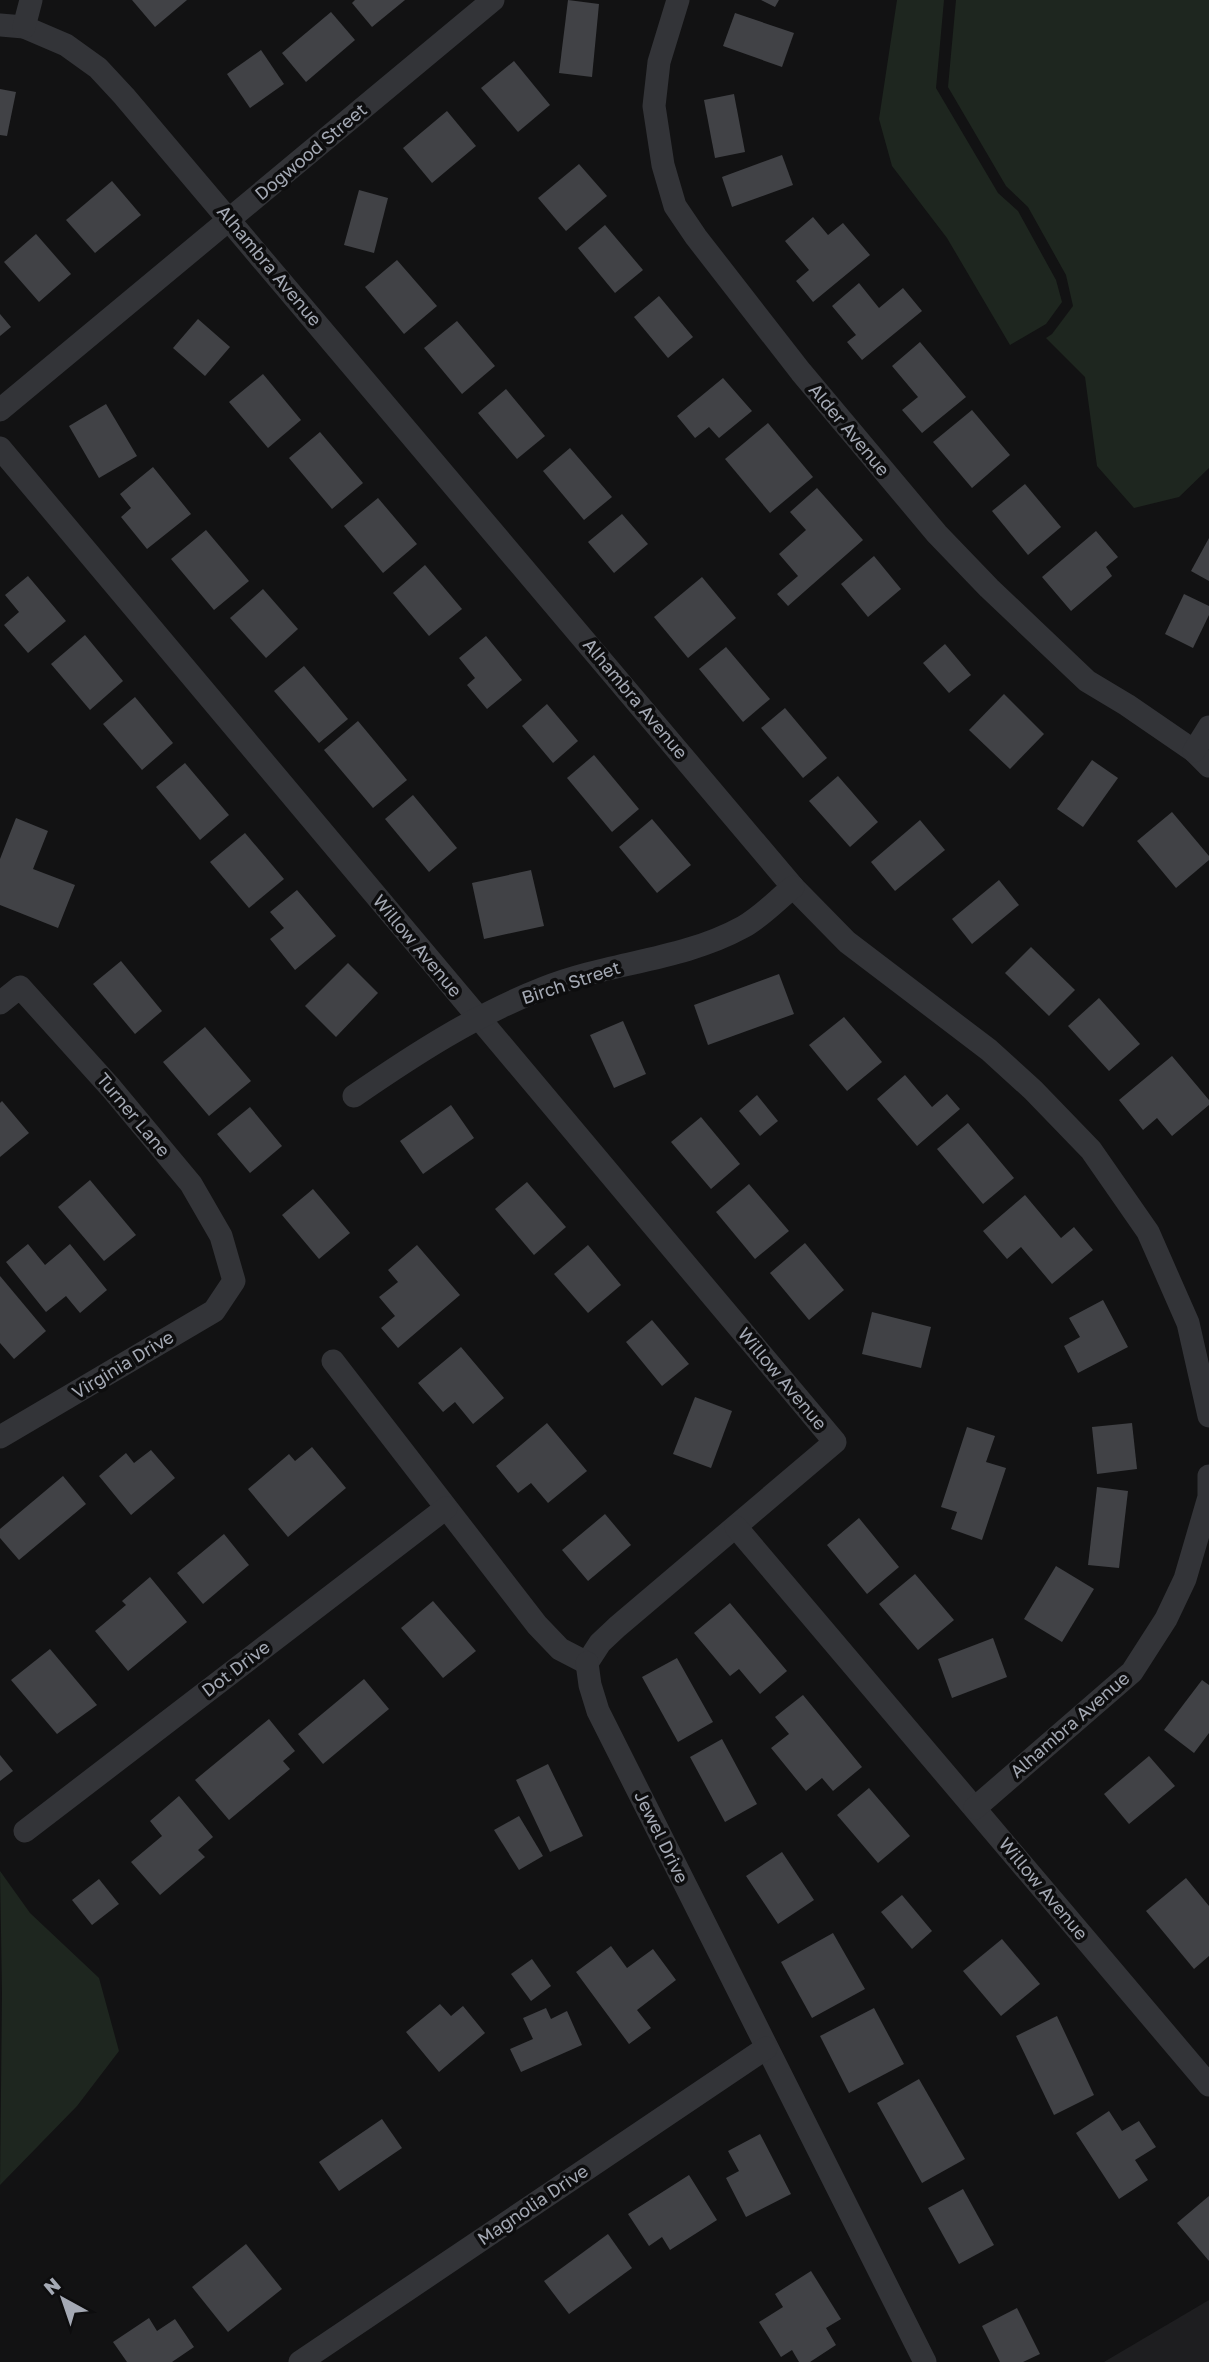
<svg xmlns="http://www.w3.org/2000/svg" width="1209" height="2362" font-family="'Golos Text',sans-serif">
  <rect width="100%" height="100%" fill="#121213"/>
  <polygon fill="#1e1e20" points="1209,2300 1209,2362 1104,2362"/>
  <g fill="#1e261f">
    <polygon points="897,0 944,0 936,88 998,193 1018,211 1056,280 1062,302 1046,324 1010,345 947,238 892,166 879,119"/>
    <polygon points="956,0 1209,0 1209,468 1179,497 1134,508 1097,466 1085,377 1046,338 1052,334 1073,306 1066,275 1028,207 1006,186 948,87"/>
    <polygon points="0,1871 30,1913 99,1978 119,2051 77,2106 0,2185 2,1993"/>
  </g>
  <g fill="#414246">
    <polygon points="132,0 187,0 155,27"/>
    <polygon points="355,0 405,0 372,27 352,3"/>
    <polygon points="568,0 599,4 592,77 559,73"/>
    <polygon points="761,0 779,0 775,7"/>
    <polygon points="331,12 355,40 306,82 282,53"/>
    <polygon points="735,13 794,33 782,67 723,46"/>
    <polygon points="261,50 284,84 250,108 227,74"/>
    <polygon points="514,61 550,105 518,132 481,88"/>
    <polygon points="0,89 16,92 7,136 0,135"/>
    <polygon points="734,94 745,152 715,158 704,100"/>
    <polygon points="447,111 476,146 432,183 403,148"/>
    <polygon points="782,155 793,185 732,207 722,177"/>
    <polygon points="579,164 607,196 566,231 538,198"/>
    <polygon points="112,181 141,215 95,253 66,220"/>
    <polygon points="359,190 388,198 374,253 344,245"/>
    <polygon points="813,217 828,235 843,223 870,255 813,302 796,281 809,270 785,241"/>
    <polygon points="605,225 643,270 615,293 578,248"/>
    <polygon points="36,234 71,274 39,302 4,262"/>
    <polygon points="397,260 437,306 404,334 365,287"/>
    <polygon points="859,283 879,308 903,288 922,311 862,360 847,342 856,335 832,306"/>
    <polygon points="659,296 693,337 668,358 634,317"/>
    <polygon points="0,314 11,327 0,336"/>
    <polygon points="198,319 230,347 205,376 173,348"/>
    <polygon points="457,321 495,366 462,394 424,348"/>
    <polygon points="920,342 966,397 922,433 902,410 918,397 892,366"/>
    <polygon points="263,374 301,420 268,448 229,402"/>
    <polygon points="723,378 752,411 719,438 709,427 695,438 677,416"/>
    <polygon points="506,389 545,436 517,459 478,413"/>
    <polygon points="106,404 137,456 99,478 69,426"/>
    <polygon points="972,410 1010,455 972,488 933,442"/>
    <polygon points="768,423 813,477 770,513 725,459"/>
    <polygon points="320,432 363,483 332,509 289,458"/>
    <polygon points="570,448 612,497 584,520 543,471"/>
    <polygon points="153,467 191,514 147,549 121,517 131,508 120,494"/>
    <polygon points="1025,484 1061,527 1028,555 992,511"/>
    <polygon points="817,488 863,540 788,606 777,594 798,576 779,554 806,530 790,512"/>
    <polygon points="378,498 417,544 383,573 344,526"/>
    <polygon points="622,514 648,544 614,573 588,542"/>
    <polygon points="206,530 249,581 214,610 171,559"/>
    <polygon points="1096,531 1118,557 1106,567 1112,576 1071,611 1042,577"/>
    <polygon points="1209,538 1209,581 1191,571"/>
    <polygon points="874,556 901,589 868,617 841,584"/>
    <polygon points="425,565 462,609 429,636 393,593"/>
    <polygon points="28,576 66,621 28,653 4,625 19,612 5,595"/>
    <polygon points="702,577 736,618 688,658 654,617"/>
    <polygon points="263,589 298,629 266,658 230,618"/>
    <polygon points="1184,594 1209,606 1209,615 1193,648 1165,634"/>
    <polygon points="85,635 123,681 90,710 51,664"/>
    <polygon points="486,636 522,680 487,709 467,685 475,678 459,658"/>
    <polygon points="945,644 971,675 949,693 923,663"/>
    <polygon points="726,647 770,699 743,722 699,669"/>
    <polygon points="304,666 348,719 319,743 274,691"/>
    <polygon points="1004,694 1044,734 1010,769 969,730"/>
    <polygon points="135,697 173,743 142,770 103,724"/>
    <polygon points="547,704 578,741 553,763 522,726"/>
    <polygon points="785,708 827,758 803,778 761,728"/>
    <polygon points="358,721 407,780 373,808 324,750"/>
    <polygon points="594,755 639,809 612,832 567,778"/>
    <polygon points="1092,760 1118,778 1083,827 1057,809"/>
    <polygon points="185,763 229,815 200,840 156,787"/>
    <polygon points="838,776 878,822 850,847 809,801"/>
    <polygon points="413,795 457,848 429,872 385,819"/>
    <polygon points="1172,812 1209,856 1209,860 1176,888 1137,841"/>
    <polygon points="16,818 48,831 33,869 75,885 58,928 0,905 0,859"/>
    <polygon points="652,819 691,865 657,893 619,847"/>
    <polygon points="920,820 945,850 895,891 871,862"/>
    <polygon points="245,833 284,879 249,908 210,862"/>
    <polygon points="531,870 544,926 484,939 472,883"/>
    <polygon points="999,880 1019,905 972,944 952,919"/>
    <polygon points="297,890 336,936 295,970 270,939 284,928 270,912"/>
    <polygon points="1031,947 1075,990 1049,1016 1005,973"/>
    <polygon points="121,961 162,1011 135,1034 93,984"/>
    <polygon points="348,963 378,993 336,1037 305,1006"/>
    <polygon points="779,974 794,1014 708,1045 694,1005"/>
    <polygon points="1099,998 1140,1044 1109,1071 1068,1026"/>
    <polygon points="844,1017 882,1062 847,1091 809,1045"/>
    <polygon points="623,1021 646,1074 614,1088 590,1035"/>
    <polygon points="205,1027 251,1081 209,1116 163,1062"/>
    <polygon points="1172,1056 1209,1100 1209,1105 1172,1136 1157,1118 1143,1130 1119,1100"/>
    <polygon points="905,1075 932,1107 947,1094 960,1109 917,1146 877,1099"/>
    <polygon points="757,1095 778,1121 760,1136 739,1111"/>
    <polygon points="2,1101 29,1133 0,1157 0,1103"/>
    <polygon points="451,1105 474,1138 423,1174 400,1141"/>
    <polygon points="250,1107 282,1146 250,1173 217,1134"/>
    <polygon points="701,1117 740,1164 711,1189 671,1142"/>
    <polygon points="968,1123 1014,1178 983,1204 937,1149"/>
    <polygon points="90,1180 136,1235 104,1261 58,1207"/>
    <polygon points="527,1182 566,1227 534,1255 495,1209"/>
    <polygon points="749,1184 789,1231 755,1259 716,1212"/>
    <polygon points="313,1189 350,1233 319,1259 282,1215"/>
    <polygon points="1025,1195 1061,1238 1074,1227 1093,1250 1052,1284 1021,1247 1007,1259 983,1231"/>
    <polygon points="805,1243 844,1290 809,1320 770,1273"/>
    <polygon points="28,1244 45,1265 70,1244 107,1290 80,1313 66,1296 46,1312 6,1262"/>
    <polygon points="417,1245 460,1295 398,1348 381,1328 395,1316 379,1297 398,1282 388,1270"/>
    <polygon points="588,1245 621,1285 588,1313 554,1274"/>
    <polygon points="0,1276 46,1331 14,1359 0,1343"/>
    <polygon points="1103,1300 1128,1347 1078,1373 1064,1346 1080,1337 1069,1318"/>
    <polygon points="872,1312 931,1327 921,1368 862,1354"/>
    <polygon points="652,1320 689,1364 662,1386 626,1342"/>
    <polygon points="461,1347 504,1398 473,1424 455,1402 443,1412 418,1383"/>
    <polygon points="695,1397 732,1411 711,1468 673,1454"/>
    <polygon points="547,1423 587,1471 548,1503 531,1483 518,1493 496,1466"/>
    <polygon points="1132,1423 1137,1469 1097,1474 1092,1427"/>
    <polygon points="967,1427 995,1436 986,1462 1006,1468 982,1540 951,1529 957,1512 941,1507"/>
    <polygon points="312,1447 346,1488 288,1537 248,1489 289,1454 295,1461"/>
    <polygon points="151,1450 175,1478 131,1515 99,1476 126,1453 134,1463"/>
    <polygon points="63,1476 86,1504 19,1560 0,1538 0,1529"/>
    <polygon points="1097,1487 1128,1491 1119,1568 1088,1565"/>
    <polygon points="605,1514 631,1545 588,1581 562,1550"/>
    <polygon points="859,1518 899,1567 867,1594 827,1545"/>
    <polygon points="224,1534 249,1565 203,1604 177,1573"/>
    <polygon points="1056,1566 1094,1589 1062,1642 1024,1619"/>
    <polygon points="915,1574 954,1620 918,1650 879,1604"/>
    <polygon points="150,1577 187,1622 128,1671 95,1631 126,1605 122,1601"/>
    <polygon points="433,1601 476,1651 443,1678 401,1628"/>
    <polygon points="730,1603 787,1671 760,1694 739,1669 730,1676 694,1633"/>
    <polygon points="993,1638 1007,1677 952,1698 938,1659"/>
    <polygon points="50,1649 97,1705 57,1734 11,1680"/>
    <polygon points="677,1658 713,1722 678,1742 642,1677"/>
    <polygon points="364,1679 389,1709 323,1764 298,1734"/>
    <polygon points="1202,1680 1209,1685 1209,1733 1194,1753 1164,1730"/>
    <polygon points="803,1695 862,1767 833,1791 822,1778 806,1791 771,1748 789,1734 775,1717"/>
    <polygon points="269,1719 295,1751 283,1761 290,1769 229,1820 195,1780"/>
    <polygon points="722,1739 757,1804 725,1822 690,1757"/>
    <polygon points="0,1755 13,1771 0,1781"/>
    <polygon points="1149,1756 1175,1786 1129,1824 1104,1794"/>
    <polygon points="548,1764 583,1836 550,1852 516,1780"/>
    <polygon points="869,1788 910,1836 878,1863 837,1815"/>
    <polygon points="179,1796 213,1837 198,1850 205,1857 160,1895 131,1862 162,1836 150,1821"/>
    <polygon points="519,1816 543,1856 519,1870 494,1830"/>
    <polygon points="782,1852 814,1900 778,1924 746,1876"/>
    <polygon points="1186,1878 1209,1906 1209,1956 1194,1969 1146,1911"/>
    <polygon points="99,1879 119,1904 92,1925 72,1900"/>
    <polygon points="902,1895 932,1931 912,1949 881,1912"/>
    <polygon points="833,1933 865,1989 812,2018 781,1962"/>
    <polygon points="1002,1939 1040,1984 1001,2016 963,1971"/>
    <polygon points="611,1946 627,1968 653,1949 676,1980 637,2010 651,2028 629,2044 576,1972"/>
    <polygon points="532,1959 551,1986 531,2001 511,1974"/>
    <polygon points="440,2004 451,2016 463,2006 485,2033 439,2072 406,2032"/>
    <polygon points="546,2008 551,2019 567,2011 582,2045 521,2072 510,2049 533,2039 523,2018"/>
    <polygon points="874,2008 904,2064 849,2093 820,2036"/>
    <polygon points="1057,2016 1094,2095 1054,2115 1016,2036"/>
    <polygon points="919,2079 965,2159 922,2183 877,2103"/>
    <polygon points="1109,2111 1122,2131 1139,2121 1156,2147 1135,2160 1148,2180 1119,2199 1076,2133"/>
    <polygon points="382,2119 402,2148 339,2191 319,2162"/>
    <polygon points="760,2134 791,2194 746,2217 726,2178 739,2171 728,2151"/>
    <polygon points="689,2175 717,2220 670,2250 662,2237 649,2246 628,2214"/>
    <polygon points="963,2189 994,2245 959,2264 928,2208"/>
    <polygon points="1209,2196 1209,2261 1177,2223"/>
    <polygon points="608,2234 632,2268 569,2314 544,2281"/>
    <polygon points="246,2244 282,2289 228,2332 192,2287"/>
    <polygon points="811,2271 841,2319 826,2328 836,2345 810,2362 799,2362 792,2350 781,2357 759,2322 783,2307 775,2294"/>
    <polygon points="1017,2308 1040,2354 1023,2362 1000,2362 982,2326"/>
    <polygon points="149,2318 157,2331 175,2319 194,2347 172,2362 127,2362 113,2342"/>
  </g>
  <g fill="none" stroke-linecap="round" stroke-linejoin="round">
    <g stroke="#333438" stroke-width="23">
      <polyline points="678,0 659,62 654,106 663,165 675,206 696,237 801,372 937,534 989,588 1087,681 1127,705 1194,751 1209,766"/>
      <polyline points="0,25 24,27 66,45 98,68 124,96 793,887 847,942 989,1050 1033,1090 1091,1150 1148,1232 1188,1323 1209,1416"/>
      <polyline points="24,27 31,0"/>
      <polyline points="0,410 493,0"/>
      <polyline points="0,448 835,1442 617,1627 600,1643 587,1663"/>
      <polyline points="1194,751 1209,727"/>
      <polyline points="0,1003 20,987 111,1088 191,1184 221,1236 234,1281 214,1311 0,1437"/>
      <path d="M354 1096C415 1054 475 1015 544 988 609 962 681 961 743 927 761 917 777 900 793 887"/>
      <polyline points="333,1361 537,1625 560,1649 587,1663"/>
      <polyline points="736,1527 1209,2085"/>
      <polyline points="587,1663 590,1685 598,1711 925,2362"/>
      <polyline points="975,1808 1132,1672 1166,1619 1185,1579 1209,1497 1209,1476"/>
      <polyline points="25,1831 446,1508"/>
      <polyline points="300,2362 766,2048"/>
    </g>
  </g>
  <g text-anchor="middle" stroke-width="7" stroke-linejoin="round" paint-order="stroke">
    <g font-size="18" fill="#a4a9b4" stroke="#0d0d0e">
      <text transform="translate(311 152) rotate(-40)" y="6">Dogwood Street</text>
      <text transform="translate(269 266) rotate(50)" y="6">Alhambra Avenue</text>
      <text transform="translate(849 430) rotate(50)" y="6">Alder Avenue</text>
      <text transform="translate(635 699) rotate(50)" y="6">Alhambra Avenue</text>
      <text transform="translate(417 946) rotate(50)" y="6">Willow Avenue</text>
      <text transform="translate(571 983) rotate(-18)" y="6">Birch Street</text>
      <text transform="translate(133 1115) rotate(50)" y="6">Turner Lane</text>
      <text transform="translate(123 1365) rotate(-31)" y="6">Virginia Drive</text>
      <text transform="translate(782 1379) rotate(50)" y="6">Willow Avenue</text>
      <text transform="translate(236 1669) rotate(-37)" y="6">Dot Drive</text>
      <text transform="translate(1070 1725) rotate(-41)" y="6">Alhambra Avenue</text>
      <text transform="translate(661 1837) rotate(64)" y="6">Jewel Drive</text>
      <text transform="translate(1043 1889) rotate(50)" y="6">Willow Avenue</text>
      <text transform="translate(533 2205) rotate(-34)" y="6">Magnolia Drive</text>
    </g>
  </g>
  <g transform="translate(63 2299) rotate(320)" stroke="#0d0d0e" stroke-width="5" paint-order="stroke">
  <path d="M0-5L12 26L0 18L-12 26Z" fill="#a4a9b4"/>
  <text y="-10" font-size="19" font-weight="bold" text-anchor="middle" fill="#a4a9b4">N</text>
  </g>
</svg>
